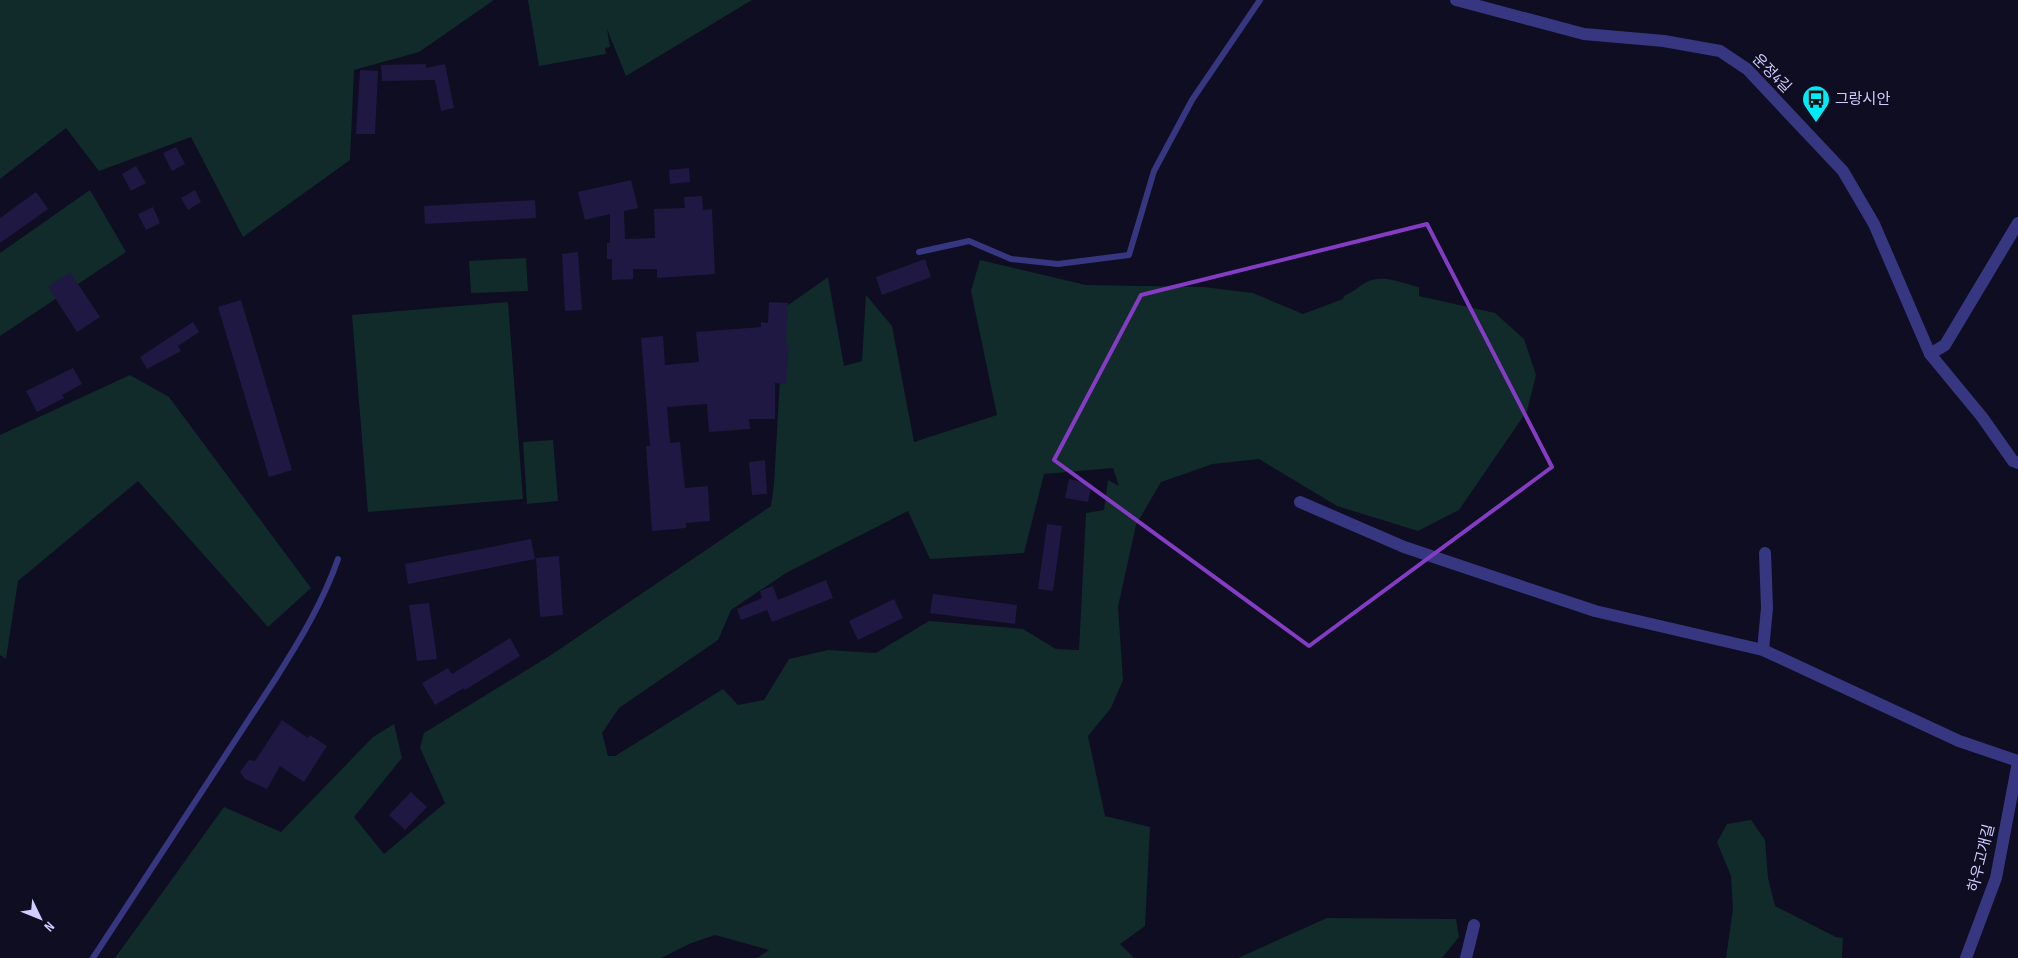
<svg xmlns="http://www.w3.org/2000/svg" width="2018" height="958" font-family="'Sofia Sans Condensed','Noto Sans KR',sans-serif">
  <rect width="100%" height="100%" fill="#0f0d21"/>
  <g fill="#102b29" fill-rule="evenodd">
    <polygon points="0,0 494,0 419,52 354,70 350,160 243,237 191,137 99,171 66,128 0,179"/>
    <polygon points="528,0 752,0 626,76 607,29 610,47 605,48 606,54 539,66"/>
    <polygon points="90,190 126,252 0,336 0,253"/>
    <polygon points="526,258 528,291 471,293 469,261"/>
    <path d="M980 260 1086 285 1204 287 1253 293 1303 314 1343 299 1344 296C1353 292 1357 288 1365 283 1381 273 1402 283 1419 287V296L1495 313 1524 339 1536 375 1527 411 1459 510 1418 531 1337 506 1259 459 1213 464 1161 482 1136 525 1118 607 1123 680 1111 708 1088 736 1105 816 1150 827 1145 926 1120 944 1134 958H757L769 950 715 935 689 944 661 958H115L224 807 281 832 373 737 394 724 402 758 354 817 384 854 445 803 420 748 424 733 551 655 771 506 774 484 784 308 828 277 844 366 862 361 866 295 892 326 914 442 997 415 971 291ZM1113 468 1119 486 1108 480 1104 510 1086 513 1079 650 1056 649 1023 629 929 621 876 653 828 650 789 659 764 700 738 705 723 689 615 756H608L602 733 619 708 718 640 731 610 786 573 908 511 930 559 1024 553 1044 474Z"/>
    <polygon points="508,302 523,499 368,512 352,315"/>
    <polygon points="130,375 169,397 311,588 268,627 138,481 18,581 6,659 0,655 0,435"/>
    <polygon points="553,440 558,501 527,504 523,442"/>
    <polygon points="1751,820 1765,840 1768,878 1775,906 1836,937 1843,938 1842,958 1726,958 1733,909 1731,876 1717,842 1727,824"/>
    <polygon points="1327,918 1456,919 1459,937 1442,958 1238,958"/>
  </g>
  <g fill="#1f1842">
    <polygon points="426,64 426,68 445,64 454,108 441,111 435,80 382,81 381,65"/>
    <polygon points="360,70 378,71 375,134 356,134"/>
    <polygon points="176,147 185,164 172,171 163,153"/>
    <polygon points="136,166 146,183 131,191 122,174"/>
    <polygon points="689,168 690,182 670,184 669,170"/>
    <polygon points="631,180 638,208 624,211 625,239 655,238 654,209 685,208 684,197 702,196 703,210 712,209 715,274 657,278 657,269 633,269 633,279 612,280 612,259 607,259 607,243 610,243 610,214 585,220 578,192"/>
    <polygon points="195,190 201,202 188,210 181,198"/>
    <polygon points="36,192 48,209 0,243 0,218"/>
    <polygon points="535,200 536,218 425,224 424,206"/>
    <polygon points="153,207 160,223 146,230 138,214"/>
    <polygon points="578,252 582,310 565,311 562,254"/>
    <polygon points="925,259 931,277 882,295 876,277"/>
    <polygon points="70,272 100,317 77,332 48,287"/>
    <polygon points="241,300 292,470 269,477 218,307"/>
    <polygon points="769,302 788,303 786,344 789,344 786,384 775,383 775,419 749,419 750,429 709,432 707,404 667,407 670,443 680,442 685,488 708,486 710,521 686,523 686,528 652,531 646,446 650,446 641,338 663,336 665,365 699,362 696,332 761,327 761,322 768,323"/>
    <polygon points="193,322 199,332 178,346 181,351 147,369 140,357"/>
    <polygon points="73,368 82,384 62,395 64,398 37,412 26,391"/>
    <polygon points="765,460 767,494 752,495 749,462"/>
    <polygon points="1069,479 1092,484 1088,502 1065,498"/>
    <polygon points="1047,524 1062,526 1053,591 1038,589"/>
    <polygon points="531,539 535,559 408,584 405,564"/>
    <polygon points="559,556 563,615 540,617 536,558"/>
    <polygon points="826,580 833,598 772,622 767,610 741,620 737,609 762,598 760,591 773,586 778,600"/>
    <polygon points="933,594 1017,605 1015,624 930,613"/>
    <polygon points="894,599 903,618 858,640 849,621"/>
    <polygon points="429,603 437,659 417,661 409,605"/>
    <polygon points="510,638 520,656 465,690 464,688 435,705 422,683 448,668 452,674"/>
    <polygon points="282,720 308,738 310,735 327,746 304,782 280,766 267,789 245,779 240,772 249,760 255,761"/>
    <polygon points="411,792 427,807 405,830 389,815"/>
  </g>
  <g fill="none" stroke-linecap="round" stroke-linejoin="round">
    <g stroke="#373781" stroke-width="6">
      <polyline points="919,252 969,241 1011,259 1058,264 1129,255 1154,171 1192,100 1260,0"/>
      <path d="M93 958 276 678C300 640 323 602 338 559"/>
    </g>
    <g stroke="#373781" stroke-width="12">
      <polyline points="1456,0 1584,34 1664,41 1720,51 1747,69 1843,171 1874,224 1930,354 1982,417 2013,461 2018,463"/>
      <polyline points="1930,354 1945,345 2018,223"/>
      <polyline points="1300,502 1404,547 1595,611 1763,650 1959,741 2018,761"/>
      <polyline points="1763,650 1767,608 1765,553"/>
      <polyline points="1466,958 1474,925"/>
      <polyline points="1966,958 1996,878 2018,762"/>
    </g>
  </g>
  <path fill="none" stroke="#843cc5" stroke-width="4" stroke-linejoin="round" d="M1427 224 1552 467 1309 646 1054 460 1141 295Z"/>
  <defs>
    <g id="bus-pin" transform="scale(1.4375)"><path d="M0 17L-7.5 6A9.5 9.5 0 1 1 7.5 6Z" fill="#00eaf8" stroke="#0f0d21"/><path d="M-5-6H5V4H4V6H2V4H-2V6H-4V4H-5ZM-3.5-4V0h7V-4ZM-3.5 1.2v1.5H-2V1.2ZM2 1.2v1.5H3.5V1.2Z" fill="#111"/></g>
  </defs>
  <g fill-rule="evenodd">
    <use href="#bus-pin" x="1816" y="99"/>
  </g>
  <g text-anchor="middle" stroke-width="4" stroke-linejoin="round" paint-order="stroke">
    <g font-size="15" fill="#d0cdff" stroke="#0f0d21">
      <text transform="translate(1772 73) rotate(45)" y="5">운정4길</text>
      <text transform="translate(1981 858) rotate(-76)" y="5">하우고개길</text>
    </g>
    <g font-size="15" fill="#d0cdff" stroke="#0f0d21" text-anchor="start">
      <text x="1835" y="104">그랑시안</text>
    </g>
  </g>
  <g transform="translate(40 918) rotate(133)" stroke="#0f0d21" stroke-width="4" paint-order="stroke">
  <path d="M0-4L9 19L0 12L-9 19Z" fill="#d0cdff"/>
  <text y="-8" font-size="14" font-weight="bold" text-anchor="middle" fill="#d0cdff">N</text>
  </g>
</svg>
